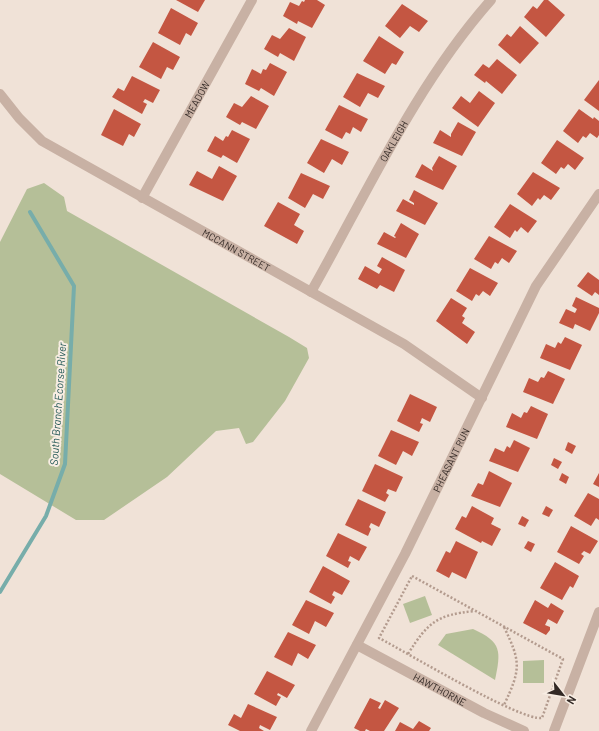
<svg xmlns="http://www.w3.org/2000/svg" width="599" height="731" font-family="Barlow,sans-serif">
  <rect width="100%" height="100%" fill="#f0e2d7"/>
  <g fill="#b5bf98">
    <polygon points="44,183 64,197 67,211 289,337 307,348 309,358 285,401 253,442 246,444 239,428 216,431 167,477 104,520 76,520 0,474 0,242 27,189"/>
    <polygon points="425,596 432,615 410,623 403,604"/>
    <path d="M473 629C502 642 501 651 495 680L438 645 446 634Z"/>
    <polygon points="544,660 544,683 523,683 523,661"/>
  </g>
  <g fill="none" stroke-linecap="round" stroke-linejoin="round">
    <polyline stroke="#77adaa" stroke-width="4" points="0,592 46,516 65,464 74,286 30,212"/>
  </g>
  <g fill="#c45642">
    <polygon points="176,0 205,0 198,12"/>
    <polygon points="305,0 317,0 325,5 312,28 298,21 297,24 283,16 290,2 299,6 302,1 304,2"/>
    <polygon points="544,0 548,0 565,15 546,37 524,17 533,6 537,9"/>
    <polygon points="402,4 428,21 419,32 410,26 400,38 385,26"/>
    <polygon points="171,8 198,23 191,36 186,33 180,45 158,33"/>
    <polygon points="520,26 539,43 520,64 498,45 507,34 511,37"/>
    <polygon points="289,28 306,37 294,61 280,53 278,57 264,49 272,35 280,39"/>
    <polygon points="379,36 404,52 396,65 392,63 385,74 363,61"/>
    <polygon points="153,42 180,57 173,70 167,67 161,79 139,67"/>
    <polygon points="497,59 517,75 502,94 486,81 485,83 474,75 483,64 489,68"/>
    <polygon points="270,63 287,72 274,96 261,88 259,91 245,84 252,69 261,74 263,69 266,70"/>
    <polygon points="357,73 385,86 378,98 368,93 360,107 343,97"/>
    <polygon points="132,76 160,90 153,103 145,99 143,102 147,104 142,114 112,97 118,88 124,91"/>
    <polygon points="599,80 599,111 584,100"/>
    <polygon points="479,91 495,103 478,127 452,108 461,96 470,103"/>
    <polygon points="251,96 269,106 256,129 242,122 240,125 226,117 234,103 242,107"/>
    <polygon points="339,105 368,119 361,132 353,127 350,134 346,132 342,139 325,130"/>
    <polygon points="114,109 141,124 134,137 129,134 123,146 101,135"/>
    <polygon points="579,109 593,119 594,117 599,121 599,135 597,138 590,133 586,138 583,136 578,143 563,131"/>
    <polygon points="458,122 476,132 462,156 433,143 440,130 451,137 451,134"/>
    <polygon points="232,130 250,139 237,163 223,155 221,158 207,151 215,136 223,141 226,136 228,137"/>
    <polygon points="321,139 349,152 342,165 332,159 324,173 307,163"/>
    <polygon points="557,140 584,158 575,170 568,164 564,169 561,167 556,174 541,163"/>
    <polygon points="439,156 457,166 443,190 415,177 422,164 433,171 432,168"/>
    <polygon points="219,166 237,176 223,201 189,185 197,171 212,179"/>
    <polygon points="533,172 560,188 551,200 544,195 540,200 538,198 532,206 517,194"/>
    <polygon points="301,173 330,186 323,199 313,194 305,208 288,198"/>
    <polygon points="414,190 438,203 425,225 396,211 403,199 414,205 414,203 409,200"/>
    <polygon points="278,202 300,214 294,225 304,231 297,244 264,226"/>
    <polygon points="510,204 537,221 528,233 521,227 517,232 515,230 510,238 494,227"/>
    <polygon points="401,223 419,234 406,258 377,244 384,232 395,238 396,237 394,236"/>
    <polygon points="489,236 517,251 509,263 502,258 498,264 495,262 491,269 474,259"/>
    <polygon points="382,257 405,270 394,292 380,285 377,289 358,279 365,266 379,274 382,269 377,266"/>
    <polygon points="470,268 498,283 490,296 483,291 479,296 476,294 472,301 456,291"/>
    <polygon points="588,272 599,280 599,295 595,292 592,296 577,286"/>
    <polygon points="576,297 599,308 599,313 590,331 575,324 573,329 559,323 566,309 575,313 577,309 572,306"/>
    <polygon points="451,298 467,308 462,316 465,318 462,323 475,332 467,344 436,321"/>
    <polygon points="565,337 582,345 570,370 540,358 546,344 555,348 558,342 561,344"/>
    <polygon points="548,371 565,379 553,404 523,392 529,378 538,382 541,377 544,378"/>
    <polygon points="410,394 437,407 430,422 422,418 420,423 423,424 419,432 397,421"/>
    <polygon points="531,406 548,414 537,439 506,427 512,413 521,418 524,412 527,413"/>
    <polygon points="391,430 419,442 412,456 403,451 396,465 378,456"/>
    <polygon points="514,440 530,448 518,472 489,461 495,448 504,452 507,446 510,448"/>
    <polygon points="568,442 576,446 572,454 565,450"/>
    <polygon points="554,458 562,462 558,469 551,465"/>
    <polygon points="375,464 403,477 396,492 388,489 386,493 389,495 385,502 362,491"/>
    <polygon points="489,471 512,483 500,507 471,496 478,483 483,485"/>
    <polygon points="562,473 569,477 566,484 559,480"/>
    <polygon points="599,473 599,487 593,484"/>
    <polygon points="588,493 599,499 599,520 596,518 591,526 574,516"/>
    <polygon points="358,499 386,512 379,527 371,523 369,527 371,529 368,536 345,525"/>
    <polygon points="472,506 494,518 491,524 501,529 492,546 482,541 481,543 455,529 462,516 466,518"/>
    <polygon points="546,506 553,510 549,517 542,514"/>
    <polygon points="522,516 529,520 525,527 518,524"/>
    <polygon points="571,526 598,541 590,554 584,551 581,554 584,556 579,564 557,552"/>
    <polygon points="338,533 367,547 359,561 350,556 348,561 351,562 348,568 326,556"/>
    <polygon points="456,541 478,552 466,579 452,572 449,578 436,571 446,551 450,553"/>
    <polygon points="528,541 535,544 531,552 524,548"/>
    <polygon points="555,562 579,576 573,588 570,586 562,600 540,588"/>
    <polygon points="323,566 350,581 342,595 334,591 332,595 335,597 331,604 309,592"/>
    <polygon points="306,600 334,613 326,627 315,621 309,634 292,625"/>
    <polygon points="535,600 548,608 551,603 564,611 557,624 548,619 545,625 550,627 550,630 546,635 523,623"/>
    <polygon points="288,632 316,645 308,659 298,653 292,666 274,657"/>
    <polygon points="267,671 295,685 287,698 278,693 277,695 281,697 276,706 254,694"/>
    <polygon points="370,698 381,703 378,708 380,709 385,700 399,708 384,731 370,731 366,729 365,731 360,731 354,728"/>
    <polygon points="248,704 277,717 270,730 260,725 259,728 264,731 240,731 228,725 234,714 241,718"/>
    <polygon points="419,721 431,728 429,731 395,731 400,722 413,729"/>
  </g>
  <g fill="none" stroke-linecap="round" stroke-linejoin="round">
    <g stroke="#b39b8e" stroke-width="2.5" stroke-dasharray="2 2" stroke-linecap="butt">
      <path d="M412 576 563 659 542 718C520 721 406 652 379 638Z"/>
      <path d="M504 627C521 662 521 669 504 705"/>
      <path d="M408 654C428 622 437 615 474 611"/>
    </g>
    <g stroke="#c8b1a4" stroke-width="10">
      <path id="s1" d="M0 94 19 118 42 141 404 344 482 398"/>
      <path id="s2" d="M142 198 252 0"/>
      <path id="s3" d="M311 292C367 193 415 86 491 0"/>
      <path id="s4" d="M357 645 484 713 524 731"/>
      <path id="s5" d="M311 731 405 554 536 286 599 194"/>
      <polyline points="554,731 599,612"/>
    </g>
  </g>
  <g text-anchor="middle" stroke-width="4" stroke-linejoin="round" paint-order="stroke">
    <g font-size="10" fill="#332925" stroke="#f8ede3">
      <text dy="4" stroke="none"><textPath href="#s2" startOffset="113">MEADOW</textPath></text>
      <text dy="4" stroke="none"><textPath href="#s3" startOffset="172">OAKLEIGH</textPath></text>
      <text dy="4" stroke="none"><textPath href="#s1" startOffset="286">MCCANN STREET</textPath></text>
      <text dy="4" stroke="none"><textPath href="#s5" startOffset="305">PHEASANT RUN</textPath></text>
      <text dy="4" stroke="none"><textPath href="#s4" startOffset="94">HAWTHORNE</textPath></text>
    </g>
    <g font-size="11" font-style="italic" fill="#1c5352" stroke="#f8ede3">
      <text transform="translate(58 404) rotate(-86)" y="4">South Branch Ecorse River</text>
    </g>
  </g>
  <g transform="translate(563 695) rotate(121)" stroke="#f8ede3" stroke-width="3" paint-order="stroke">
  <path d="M0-3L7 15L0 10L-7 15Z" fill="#332925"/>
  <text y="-6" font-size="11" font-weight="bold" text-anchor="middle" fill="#332925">N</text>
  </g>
</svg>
